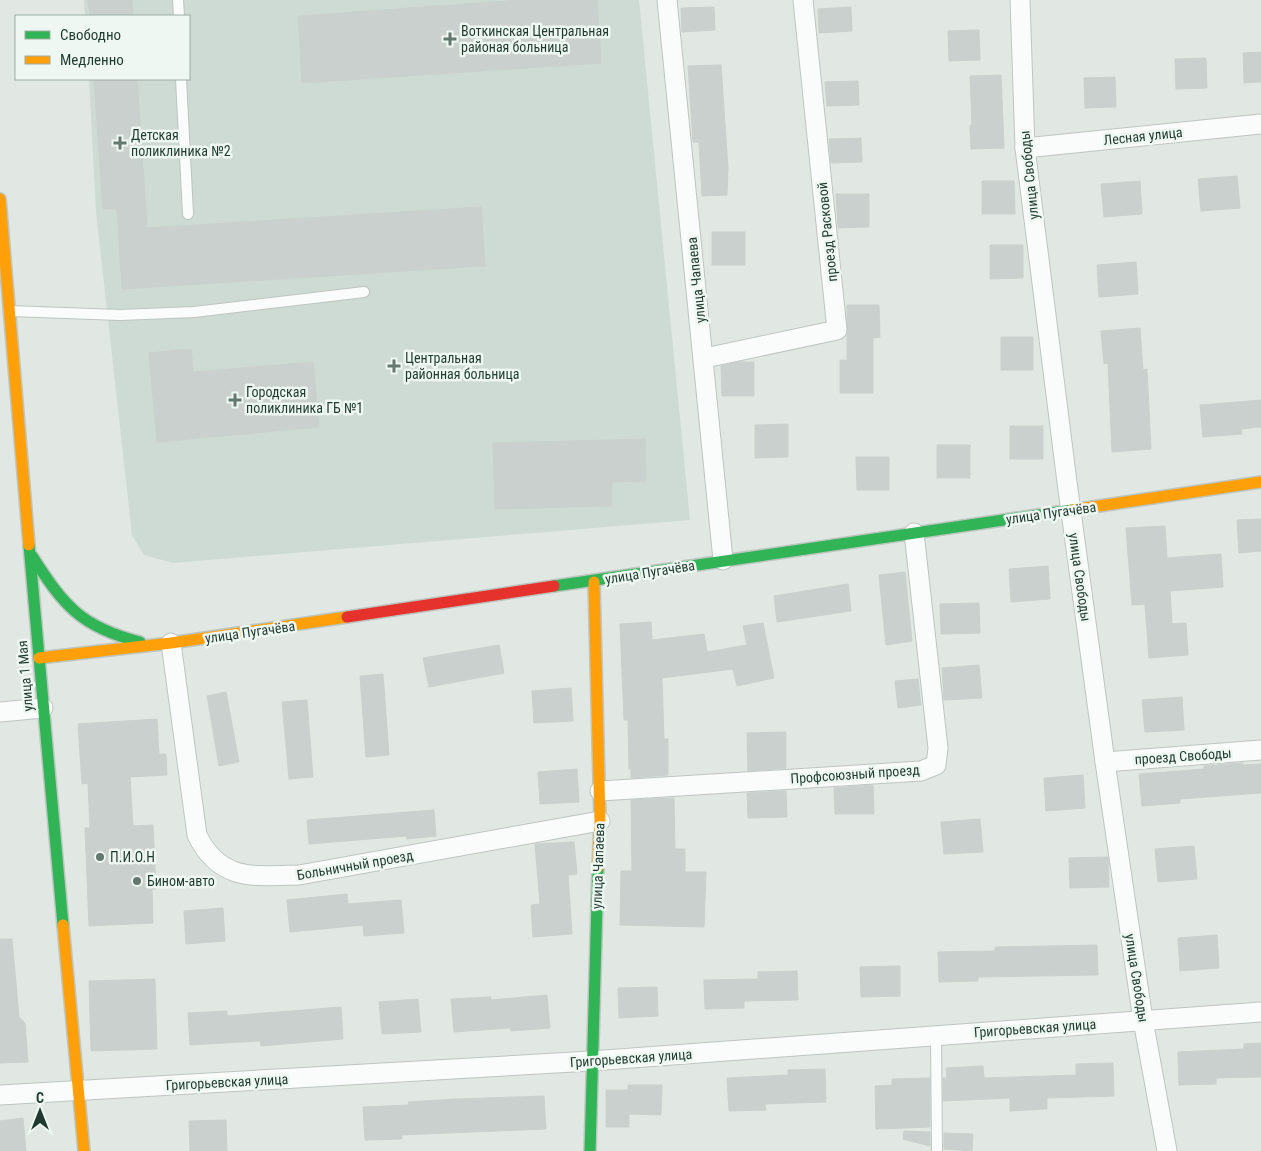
<svg xmlns="http://www.w3.org/2000/svg" width="1261" height="1151" font-family="'Roboto Condensed',sans-serif">
  <rect width="100%" height="100%" fill="#e1e8e4"/>
  <polygon fill="#cedad4" points="84,0 639,0 690,520 173,563 144,555 132,535 96,212 89,79 189,79 189,16 85,16"/>
  <g fill="#cad0cd" stroke="#cad1cd">
    <polygon points="88,0 132,0 133,16 90,16"/>
    <polygon points="520,0 597,0 601,63 302,83 298,16"/>
    <polygon points="714,7 715,30 682,32 681,8"/>
    <polygon points="851,7 852,31 819,33 818,9"/>
    <polygon points="979,30 980,60 949,61 948,31"/>
    <polygon points="1261,52 1261,82 1244,83 1243,53"/>
    <polygon points="1206,58 1207,88 1176,89 1175,59"/>
    <polygon points="721,65 728,168 727,195 702,196 699,142 693,142 688,66"/>
    <polygon points="1001,75 1004,148 971,149 970,125 972,125 970,76"/>
    <polygon points="1115,77 1116,107 1085,108 1084,78"/>
    <polygon points="94,79 137,79 147,228 481,207 485,266 122,289 117,209 103,209"/>
    <polygon points="858,81 859,105 827,106 825,82"/>
    <polygon points="861,138 862,162 831,163 829,139"/>
    <polygon points="1237,176 1240,208 1201,211 1198,179"/>
    <polygon points="982,181 1014,181 1015,214 982,214"/>
    <polygon points="1140,181 1142,214 1104,217 1101,184"/>
    <polygon points="836,194 869,194 869,227 838,228"/>
    <rect x="712" y="232" width="33" height="33"/>
    <polygon points="990,245 1023,245 1023,278 990,279"/>
    <polygon points="1136,262 1138,294 1099,297 1097,265"/>
    <polygon points="847,305 879,305 880,337 873,338 873,393 840,393 840,360 847,360"/>
    <polygon points="1140,328 1143,370 1147,369 1151,449 1112,452 1108,363 1104,364 1101,331"/>
    <rect x="1001" y="337" width="32" height="33"/>
    <polygon points="191,349 193,372 313,362 319,427 157,442 149,353"/>
    <polygon points="738,362 754,362 754,396 722,396 721,366"/>
    <polygon points="1261,400 1261,427 1241,429 1242,434 1203,437 1200,405"/>
    <polygon points="788,424 788,457 755,458 755,425"/>
    <rect x="1010" y="426" width="33" height="33"/>
    <polygon points="645,439 646,481 612,482 612,506 495,509 493,443"/>
    <rect x="937" y="445" width="33" height="33"/>
    <polygon points="856,457 889,457 889,490 857,490"/>
    <polygon points="1261,519 1261,551 1239,553 1237,520"/>
    <polygon points="1165,526 1167,558 1221,554 1223,587 1170,591 1172,624 1186,623 1188,655 1149,658 1145,604 1132,605 1126,528"/>
    <polygon points="1048,566 1050,599 1011,602 1009,569"/>
    <polygon points="905,572 912,641 886,645 879,575"/>
    <polygon points="848,584 851,611 777,622 774,596"/>
    <polygon points="979,603 980,633 941,634 940,604"/>
    <polygon points="651,622 652,640 704,634 707,652 747,645 743,626 763,623 774,678 737,686 733,669 662,678 664,739 668,739 668,775 631,778 631,769 629,769 628,720 624,720 620,624"/>
    <polygon points="499,645 504,673 429,687 423,658"/>
    <polygon points="979,665 982,698 944,700 942,668"/>
    <polygon points="383,674 389,755 366,757 360,676"/>
    <polygon points="918,679 921,705 898,708 895,681"/>
    <polygon points="571,688 573,721 534,723 532,691"/>
    <polygon points="226,692 239,762 219,766 207,696"/>
    <polygon points="1182,697 1184,730 1145,732 1142,700"/>
    <polygon points="307,700 313,777 289,779 282,702"/>
    <polygon points="157,719 159,754 166,754 167,775 130,777 133,826 153,825 156,889 152,889 153,923 89,926 85,828 90,828 88,783 82,784 78,724"/>
    <polygon points="786,732 786,768 748,771 747,733"/>
    <polygon points="1243,763 1243,765 1261,764 1261,793 1180,799 1180,803 1142,806 1139,774 1204,769 1204,766"/>
    <polygon points="577,769 579,802 540,804 538,772"/>
    <polygon points="1083,775 1085,808 1046,811 1044,778"/>
    <polygon points="873,785 874,814 835,814 834,788"/>
    <polygon points="786,791 787,817 748,818 747,793"/>
    <polygon points="674,798 675,849 685,849 685,872 706,872 704,927 620,925 621,871 632,871 631,800"/>
    <polygon points="434,810 436,836 407,839 406,836 309,844 307,820"/>
    <polygon points="980,819 983,852 944,854 941,822"/>
    <polygon points="574,842 577,874 568,875 572,934 533,937 531,905 540,904 535,844"/>
    <polygon points="1194,846 1197,879 1158,882 1155,849"/>
    <polygon points="1108,857 1109,887 1070,888 1069,858"/>
    <polygon points="347,894 348,904 401,900 404,933 364,936 363,925 290,932 287,900"/>
    <polygon points="223,908 225,941 186,944 184,911"/>
    <polygon points="1217,935 1219,968 1180,971 1178,938"/>
    <polygon points="0,939 12,939 19,1017 25,1023 28,1062 0,1063"/>
    <polygon points="1097,945 1098,975 978,977 978,981 939,982 938,952 995,951 995,947"/>
    <polygon points="900,966 900,996 861,997 860,967"/>
    <polygon points="797,971 798,1000 744,1001 744,1008 705,1009 704,980 758,979 758,972"/>
    <polygon points="155,979 157,1049 91,1051 89,981"/>
    <polygon points="657,987 658,1016 619,1018 618,988"/>
    <polygon points="547,995 550,1028 511,1031 510,1028 454,1032 451,999 491,997 491,1000"/>
    <polygon points="418,999 421,1032 382,1034 379,1002"/>
    <polygon points="341,1007 343,1039 261,1046 260,1041 190,1045 188,1013 227,1011 227,1016"/>
    <polygon points="1261,1043 1261,1077 1216,1078 1216,1084 1179,1085 1178,1052 1244,1049 1244,1044"/>
    <polygon points="1113,1063 1114,1096 1047,1098 1047,1109 1010,1111 1010,1098 943,1101 943,1078 947,1078 946,1068 983,1066 984,1078 1076,1075 1076,1064"/>
    <polygon points="825,1069 826,1102 765,1104 766,1110 729,1111 727,1078 788,1075 788,1070"/>
    <polygon points="930,1078 930,1127 876,1129 875,1086 892,1085 892,1079"/>
    <polygon points="628,1085 662,1085 661,1115 629,1114 629,1127 606,1127 606,1090 628,1090"/>
    <polygon points="544,1096 546,1129 401,1135 402,1139 365,1140 363,1107 409,1105 408,1102 455,1099"/>
    <polygon points="23,1118 26,1151 0,1151 0,1121"/>
    <polygon points="226,1120 227,1151 190,1151 189,1121"/>
    <polygon points="904,1131 930,1132 930,1146 903,1139"/>
    <polygon points="944,1133 973,1134 972,1151 944,1149"/>
  </g>
  <g fill="none" stroke-linecap="round" stroke-linejoin="round">
    <g stroke="#bec5c1" stroke-width="12">
      <g id="lane">
        <polyline points="178,0 179,16"/>
        <polyline points="181,79 188,214"/>
        <polyline points="10,311 120,315 194,312 364,292"/>
        <polyline points="936,1035 937,1151"/>
      </g>
    </g>
    <g stroke="#bec5c1" stroke-width="21">
      <g id="street">
        <polyline points="667,0 723,560"/>
        <polyline points="1020,0 1025,148 1067,482 1105,762 1143,1020 1167,1151"/>
        <polyline points="1025,148 1261,124"/>
        <polyline points="705,358 837,330 803,0"/>
        <path d="M171 643 197 835C220 882 254 876 299 875L600 821"/>
        <polyline points="0,712 43,708"/>
        <polyline points="1105,762 1261,750"/>
        <polyline points="600,791 921,771 936,765 938,748 914,533"/>
        <polyline points="0,1095 591,1061 1261,1012"/>
      </g>
    </g>
    <g stroke="#bdc6c1" stroke-width="14">
      <g id="fast">
        <polyline points="29,545 63,925"/>
        <path d="M32 556C64 606 81 627 140 642"/>
        <polyline points="554,586 1072,510"/>
        <polyline points="590,1151 598,867"/>
      </g>
    </g>
    <g stroke="#bdc6c1" stroke-width="14">
      <g id="slow">
        <polyline points="0,199 29,545"/>
        <polyline points="1072,510 1261,482"/>
        <polyline points="594,582 600,821 598,867"/>
        <polyline points="39,658 171,643 347,617"/>
        <polyline points="63,925 84,1151"/>
      </g>
    </g>
    <g stroke="#bdc6c1" stroke-width="14">
      <polyline id="jam" points="347,617 554,586"/>
    </g>
    <use href="#lane" stroke="#fafcfb" stroke-width="10"/>
    <use href="#street" stroke="#fafcfb" stroke-width="19"/>
    <use href="#fast" stroke="#30b455" stroke-width="11"/>
    <use href="#slow" stroke="#ff9f0a" stroke-width="11"/>
    <use href="#jam" stroke="#e5322d" stroke-width="11"/>
  </g>
  <g fill="#637870" stroke="#eff7f2" stroke-width="2">
    <path d="M447.5 31.5h5v5h5v5h-5v5h-5v-5h-5v-5h5z"/>
    <path d="M117.5 135.5h5v5h5v5h-5v5h-5v-5h-5v-5h5z"/>
    <path d="M391.5 358.5h5v5h5v5h-5v5h-5v-5h-5v-5h5z"/>
    <path d="M232.5 392.5h5v5h5v5h-5v5h-5v-5h-5v-5h5z"/>
    <circle cx="100" cy="857" r="5"/>
    <circle cx="137" cy="881" r="5"/>
  </g>
  <g text-anchor="middle" stroke-width="5" stroke-linejoin="round" paint-order="stroke">
    <g font-size="14" fill="#1f3b31" stroke="#eff7f2" text-anchor="start">
      <text x="461" y="36">Воткинская Центральная<tspan x="461" dy="16">районая больница</tspan></text>
      <text x="131" y="140">Детская<tspan x="131" dy="16">поликлиника №2</tspan></text>
      <text x="405" y="363">Центральная<tspan x="405" dy="16">районная больница</tspan></text>
      <text x="246" y="397">Городская<tspan x="246" dy="16">поликлиника ГБ №1</tspan></text>
      <text x="110" y="862">П.И.О.Н</text>
      <text x="147" y="886">Бином-авто</text>
    </g>
    <g font-size="14" fill="#1f3b31" stroke="#eff7f2">
      <text transform="translate(1143 136) rotate(-6)" y="5">Лесная улица</text>
      <text transform="translate(1029 175) rotate(-96)" y="5">улица Свободы</text>
      <text transform="translate(827 232) rotate(-96)" y="5">проезд Расковой</text>
      <text transform="translate(696 280) rotate(-96)" y="5">улица Чапаева</text>
      <text transform="translate(1051 513) rotate(-8)" y="5">улица Пугачёва</text>
      <text transform="translate(650 572) rotate(-9)" y="5">улица Пугачёва</text>
      <text transform="translate(1080 577) rotate(82)" y="5">улица Свободы</text>
      <text transform="translate(250 632) rotate(-8)" y="5">улица Пугачёва</text>
      <text transform="translate(25 676) rotate(-95)" y="5">улица 1 Мая</text>
      <text transform="translate(1183 756) rotate(-4)" y="5">проезд Свободы</text>
      <text transform="translate(855 774) rotate(-4)" y="5">Профсоюзный проезд</text>
      <text transform="translate(355 865) rotate(-10)" y="5">Больничный проезд</text>
      <text transform="translate(598 866) rotate(-88)" y="5">улица Чапаева</text>
      <text transform="translate(1137 978) rotate(81)" y="5">улица Свободы</text>
      <text transform="translate(1035 1028) rotate(-4)" y="5">Григорьевская улица</text>
      <text transform="translate(631 1058) rotate(-4)" y="5">Григорьевская улица</text>
      <text transform="translate(227 1082) rotate(-3)" y="5">Григорьевская улица</text>
    </g>
  </g>
  <rect x="15" y="15" width="175" height="65" fill="#eff7f2" stroke="#9caca5"/>
  <rect x="25" y="31" width="25" height="8" fill="#30b455" stroke="#9caca5"/>
  <text x="60" y="40" font-size="15" fill="#1f3b31">Свободно</text>
  <rect x="25" y="56" width="25" height="8" fill="#ff9f0a" stroke="#9caca5"/>
  <text x="60" y="65" font-size="15" fill="#1f3b31">Медленно</text>
  <g transform="translate(40 1111)" stroke="#eff7f2" stroke-width="4" paint-order="stroke">
  <path d="M0-4L9 19L0 12L-9 19Z" fill="#1f3b31"/>
  <text y="-8" font-size="14" font-weight="bold" text-anchor="middle" fill="#1f3b31">С</text>
  </g>
</svg>
